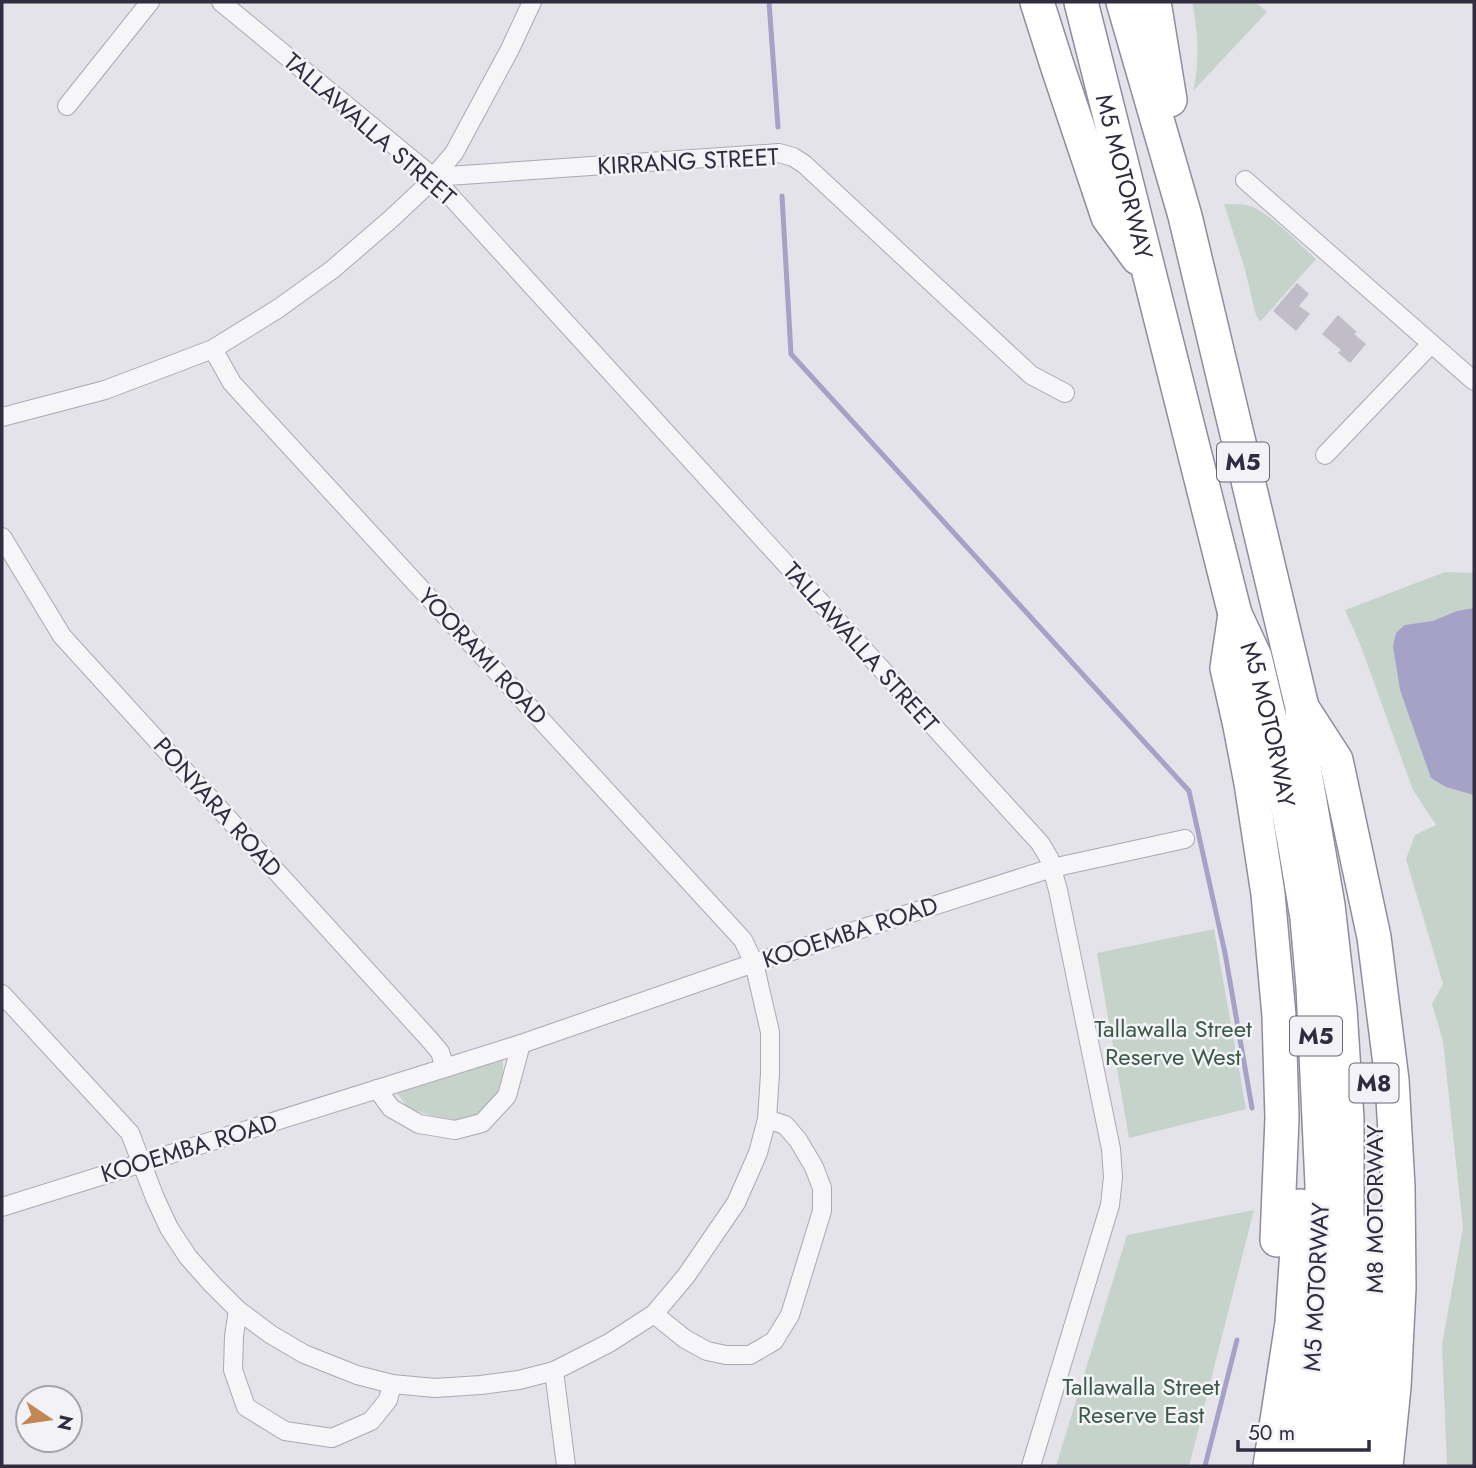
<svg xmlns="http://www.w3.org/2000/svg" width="1476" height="1468" viewBox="0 0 1476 1468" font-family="Jost,sans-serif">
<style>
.green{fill:#c5d3ca}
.water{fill:#a6a1c6}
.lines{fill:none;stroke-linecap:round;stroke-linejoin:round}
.stream{stroke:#a6a1c6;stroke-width:5}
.building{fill:#c0bdc9}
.minor-casing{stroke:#aba8b4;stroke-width:20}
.motorway-casing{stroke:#908b9f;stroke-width:36}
.minor{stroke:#f6f5f8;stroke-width:18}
.motorway{stroke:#fff;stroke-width:33}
.labels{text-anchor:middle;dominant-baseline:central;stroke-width:5;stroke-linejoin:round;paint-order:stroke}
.shield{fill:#f3f2f7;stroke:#6b6777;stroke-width:2}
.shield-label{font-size:23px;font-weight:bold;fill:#312c40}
.street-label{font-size:24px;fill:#312c40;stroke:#f3f2f7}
.park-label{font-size:24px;fill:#3b5b48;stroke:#f3f2f7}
</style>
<rect width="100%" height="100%" fill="#e4e3ea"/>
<g class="green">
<path d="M1192,2h63l12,10 -74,79c7,-27 5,-62 -1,-89z"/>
<path d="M1224,204c7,0 15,0 22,1 21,4 53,39 70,54l-56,63 -4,-7 -12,-49z"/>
<path d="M1445,572l29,1v893h-27l-5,-121 21,-117 -20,-187 -11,-37 11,-20 -37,-125 9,-24 21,-10 -23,-35 -53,-146 -15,-34z"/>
<path d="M1214,929l32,180 -117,29 -32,-185z"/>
<path d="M503,1058v17l-7,21 -19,21 -18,4 -27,-5 -24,-8 -11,-15z"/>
<path d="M1254,1210l-65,256h-133l71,-231z"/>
</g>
<path class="water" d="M1474,608v187l-28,-8 -15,-9 -31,-88 -7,-44 3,-13 9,-8 28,-4 24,-10z"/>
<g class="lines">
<g class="stream">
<path d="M769,2l9,125"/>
<path d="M782,196l9,158 398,437 36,162 27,155"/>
<path d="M1205,1466l32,-126"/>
</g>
</g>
<g class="building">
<path d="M1297,283l12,11 -10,12 11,8 -14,17 -23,-20z"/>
<path d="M1338,315l19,17 -3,2 12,10 -16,19 -12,-10 3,-3 -19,-16z"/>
</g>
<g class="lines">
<g class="minor-casing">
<g id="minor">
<path d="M221,2l212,175 607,666 9,15 9,32 53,259 2,28 -3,28 -79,261"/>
<path d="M67,106l83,-104"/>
<path d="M433,177l346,-24 14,4 11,7 227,211 34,18"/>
<path d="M1245,180l229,201"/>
<path d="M2,417l103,-27 108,-41 66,-41 54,-39 59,-51 32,-30 30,-35 56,-104 22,-47"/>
<path d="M1325,455l106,-111"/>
<path d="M2,537l60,99 367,403 11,13 5,16"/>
<path d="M2,994l128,139 25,65 14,30 19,29 24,27 26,26 32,24 34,20 53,21 35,9 43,4 46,-3 38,-5 35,-9 55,-28 45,-29 32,-38 50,-73 22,-50 9,-34 3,-45v-42l-16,-69 -11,-23 -511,-557 -19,-34"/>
<path d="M377,1089l14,19 28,16 36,6 27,-7 25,-27 14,-52"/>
<path d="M2,1207l519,-163 233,-81 298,-95 133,-29"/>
<path d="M238,1310l-4,26 -1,34 13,37 39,24 47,7 39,-17 17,-21 4,-16"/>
<path d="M654,1314l31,25 22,12 19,4h24l24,-14 16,-26 32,-104v-23l-8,-21 -16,-27 -13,-15 -18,-6"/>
<path d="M554,1371l12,95"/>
</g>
</g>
<g class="motorway-casing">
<g id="motorway">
<path d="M1037,2l20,63 51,152 30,41"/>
<path id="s1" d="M1081,2l154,612 20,43 22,92 18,97 12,72 6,69 9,198 -1,69 -7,91 -14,121"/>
<path d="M1123,2l62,214 117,491 2,60 24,138 6,53 6,51 7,110v98l-7,133 -13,116"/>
<path d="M1154,2l16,98"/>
<path d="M1235,614l-8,54 13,58 11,57 17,111 11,122 3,102 -5,122"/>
<path d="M1303,709l33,51 38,177 18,143 6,107 1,101 -5,99 -8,79"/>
<path d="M1270,1466l22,-143 8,-117"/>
<path d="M1359,1466l10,-92 8,-148"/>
</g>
</g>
<use href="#minor" class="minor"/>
<use href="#motorway" class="motorway"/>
</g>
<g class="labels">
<g class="shield">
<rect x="1217" y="442.5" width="52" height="39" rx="5"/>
<rect x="1290" y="1016.5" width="52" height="39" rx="5"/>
<rect x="1349.5" y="1063.5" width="49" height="39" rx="5"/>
</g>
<g class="shield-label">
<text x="1243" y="462">M5</text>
<text x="1316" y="1036">M5</text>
<text x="1374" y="1083">M8</text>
</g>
<g class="street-label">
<text transform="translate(370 129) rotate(41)">TALLAWALLA STREET</text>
<text transform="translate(688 161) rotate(-3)">KIRRANG STREET</text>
<text stroke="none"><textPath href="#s1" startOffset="180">M5 MOTORWAY</textPath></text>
<text transform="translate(861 647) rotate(48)">TALLAWALLA STREET</text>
<text transform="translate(483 656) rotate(47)">YOORAMI ROAD</text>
<text stroke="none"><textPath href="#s1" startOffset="747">M5 MOTORWAY</textPath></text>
<text transform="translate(218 807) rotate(48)">PONYARA ROAD</text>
<text transform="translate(850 932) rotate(-18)">KOOEMBA ROAD</text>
<text transform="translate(189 1148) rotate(-17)">KOOEMBA ROAD</text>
<text transform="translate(1374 1209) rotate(-90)">M8 MOTORWAY</text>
<text transform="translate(1316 1287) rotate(-87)">M5 MOTORWAY</text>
</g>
<g class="park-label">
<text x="1173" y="1028">Tallawalla Street<tspan x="1173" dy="28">Reserve West</tspan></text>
<text x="1141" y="1386">Tallawalla Street<tspan x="1141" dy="28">Reserve East</tspan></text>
</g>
</g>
<rect width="1476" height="1468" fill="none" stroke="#312c40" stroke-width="7"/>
<g transform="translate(49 1419) rotate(103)"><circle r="33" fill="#f3f2f7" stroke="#a5a3ae" stroke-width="2"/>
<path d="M0-5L12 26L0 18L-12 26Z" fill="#c38753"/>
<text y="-10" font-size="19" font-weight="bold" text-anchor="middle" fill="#312c40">N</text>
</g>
<path d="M1238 1440v10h131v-10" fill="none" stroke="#312c40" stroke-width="3.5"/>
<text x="1248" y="1440" font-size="21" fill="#312c40" stroke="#f3f2f7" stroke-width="5" paint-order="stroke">50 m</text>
</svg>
